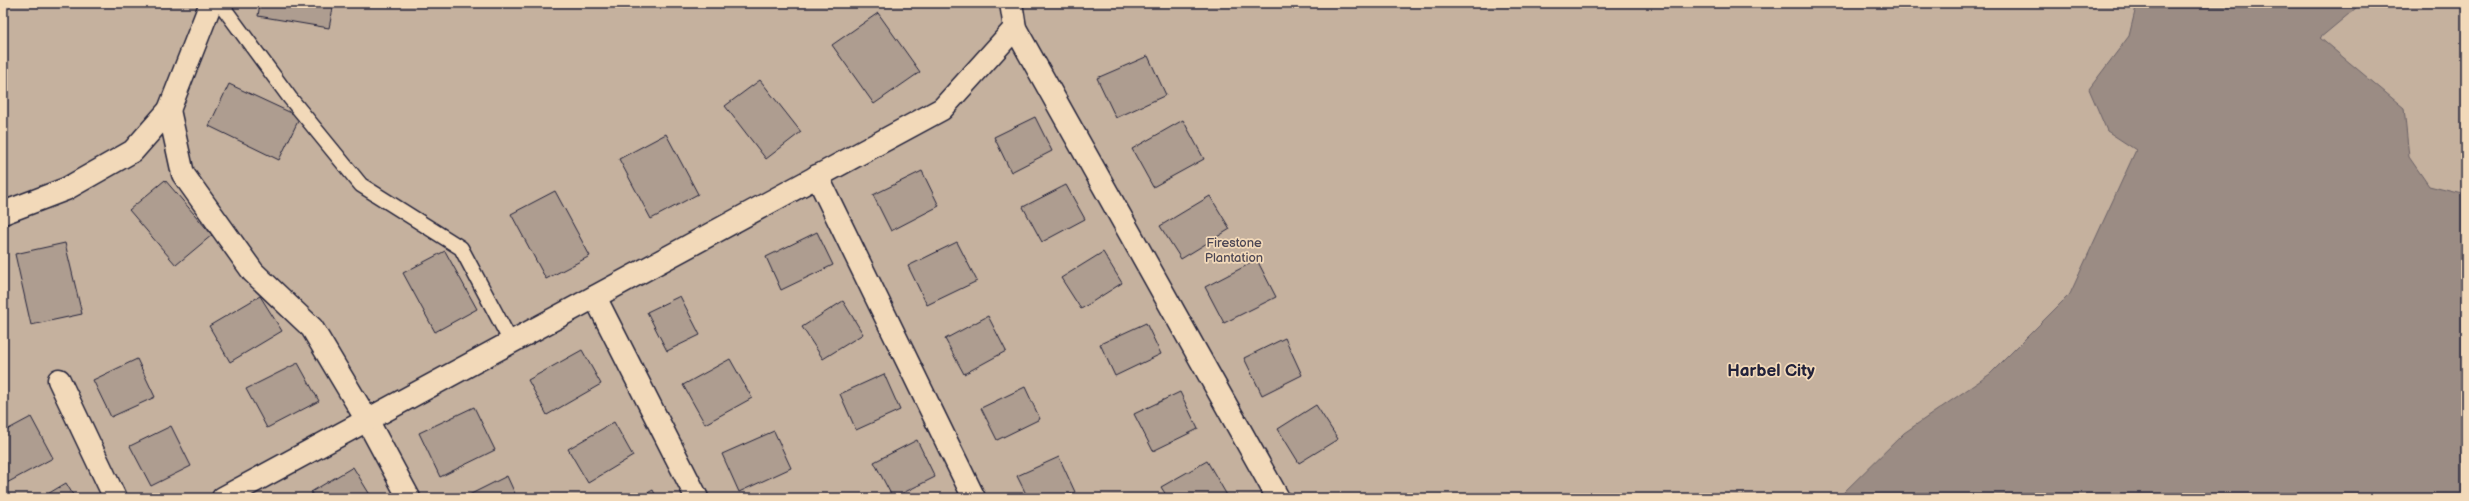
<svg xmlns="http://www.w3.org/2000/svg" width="2469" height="501" viewBox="0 0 2469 501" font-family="'Balsamiq Sans',sans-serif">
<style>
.green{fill:#c5b19e;stroke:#746a6c}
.water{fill:#9b8c84;stroke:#6b6267}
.building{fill:#ae9d90;stroke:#22223b}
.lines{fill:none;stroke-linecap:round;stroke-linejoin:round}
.lane-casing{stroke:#22223b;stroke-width:17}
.street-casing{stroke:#22223b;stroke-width:25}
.lane{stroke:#f2d9b9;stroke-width:14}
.street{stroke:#f2d9b9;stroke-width:22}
.labels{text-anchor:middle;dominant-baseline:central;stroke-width:3.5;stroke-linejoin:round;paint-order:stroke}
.park-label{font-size:13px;fill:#4b4654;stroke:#f2d9b9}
.district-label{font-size:17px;font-weight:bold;fill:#22223b;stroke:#f2d9b9}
</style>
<rect width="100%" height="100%" fill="#e5ceb2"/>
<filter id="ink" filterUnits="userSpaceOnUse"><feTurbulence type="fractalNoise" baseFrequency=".025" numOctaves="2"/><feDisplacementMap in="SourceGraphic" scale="8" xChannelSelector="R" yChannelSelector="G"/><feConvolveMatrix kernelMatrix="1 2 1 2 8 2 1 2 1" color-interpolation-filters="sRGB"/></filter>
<g filter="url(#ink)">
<rect class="green" x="3" y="3" width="2463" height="495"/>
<path class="water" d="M2137,3h225l-42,35 84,70 5,49 20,29 37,9v303h-628l66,-65 86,-59 80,-80 66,-144 -29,-19 -18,-42 40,-53z"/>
<g class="building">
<path d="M260,3h74l-5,25 -71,-12z"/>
<path d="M878,13l42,59 -46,32 -42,-59z"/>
<path d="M1148,56l18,39 -50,23 -19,-40z"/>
<path d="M760,80l41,52 -35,27 -41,-53z"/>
<path d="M229,84l71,33 -21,43 -70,-34z"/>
<path d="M1035,117l17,34 -41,21 -17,-35z"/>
<path d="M1183,120l21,39 -51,28 -21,-38z"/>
<path d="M666,134l32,60 -47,25 -32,-60z"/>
<path d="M922,171l17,35 -48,25 -18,-36z"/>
<path d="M165,180l47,55 -36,30 -47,-55z"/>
<path d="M1066,185l19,34 -43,23 -19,-35z"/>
<path d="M555,191l35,65 -44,23 -35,-65z"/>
<path d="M1210,196l20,33 -49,30 -21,-33z"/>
<path d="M817,232l16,33 -52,25 -15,-33z"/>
<path d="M957,242l20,39 -50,24 -19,-39z"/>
<path d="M65,243l17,71 -51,11 -16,-71z"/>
<path d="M445,251l32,58 -42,23 -32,-59z"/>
<path d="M1103,252l19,31 -41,26 -20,-31z"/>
<path d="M1257,260l19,37 -52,26 -19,-36z"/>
<path d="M260,296l22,35 -52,31 -21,-36z"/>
<path d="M680,296l20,39 -33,16 -20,-39z"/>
<path d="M843,301l20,33 -40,25 -21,-32z"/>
<path d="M988,316l18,35 -42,23 -19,-35z"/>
<path d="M1146,323l15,31 -46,22 -15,-32z"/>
<path d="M1285,338l17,37 -40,20 -18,-37z"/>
<path d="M582,350l19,34 -54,31 -19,-35z"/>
<path d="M137,359l18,38 -44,20 -18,-37z"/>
<path d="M730,359l22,39 -47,26 -22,-39z"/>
<path d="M298,363l21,38 -52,27 -21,-39z"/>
<path d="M884,374l16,36 -44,20 -16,-36z"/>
<path d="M1025,387l15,32 -43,21 -16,-32z"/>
<path d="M1180,392l18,37 -45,22 -19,-37z"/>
<path d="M1316,405l22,34 -39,24 -21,-34z"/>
<path d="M474,407l21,43 -55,27 -21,-44z"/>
<path d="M31,417l22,41 -50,27v-53z"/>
<path d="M614,422l19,34 -45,27 -20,-34z"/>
<path d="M171,426l20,40 -40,20 -21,-40z"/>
<path d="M774,431l17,37 -52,24 -17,-38z"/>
<path d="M917,440l18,37 -42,21 -19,-36z"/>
<path d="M1059,457l16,35 -13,6h-34l-11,-22z"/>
<path d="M1207,461l21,36 -60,1 -7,-11z"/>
<path d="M353,467l19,31h-58l-3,-6z"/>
<path d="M507,476l10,22h-54z"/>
<path d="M66,483l9,15h-34z"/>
<path d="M653,490l4,8h-19z"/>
</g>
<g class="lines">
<g class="lane-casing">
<path id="lane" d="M220,3l70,95 71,87 100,63 50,94"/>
</g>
<g class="street-casing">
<g id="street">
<path d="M1011,3l4,25 263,470"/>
<path d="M169,110l14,64 70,98 59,56 55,92 42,78"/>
<path d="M817,176l157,322"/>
<path d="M3,213l63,-24 67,-38 36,-41 42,-107"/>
<path d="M595,297l102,201"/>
<path d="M59,380l56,118"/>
<path d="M223,498l719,-389 73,-81"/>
</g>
</g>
<use href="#lane" class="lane"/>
<use href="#street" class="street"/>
</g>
</g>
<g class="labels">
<g class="park-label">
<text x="1234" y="243">Firestone<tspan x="1234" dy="15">Plantation</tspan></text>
</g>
<g class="district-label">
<text x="1771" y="371">Harbel City</text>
</g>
</g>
<rect width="2469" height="501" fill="none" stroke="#f2d9b9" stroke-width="16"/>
<rect x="8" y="8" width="2453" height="485" fill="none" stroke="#22223b" stroke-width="1.5" filter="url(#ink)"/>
</svg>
